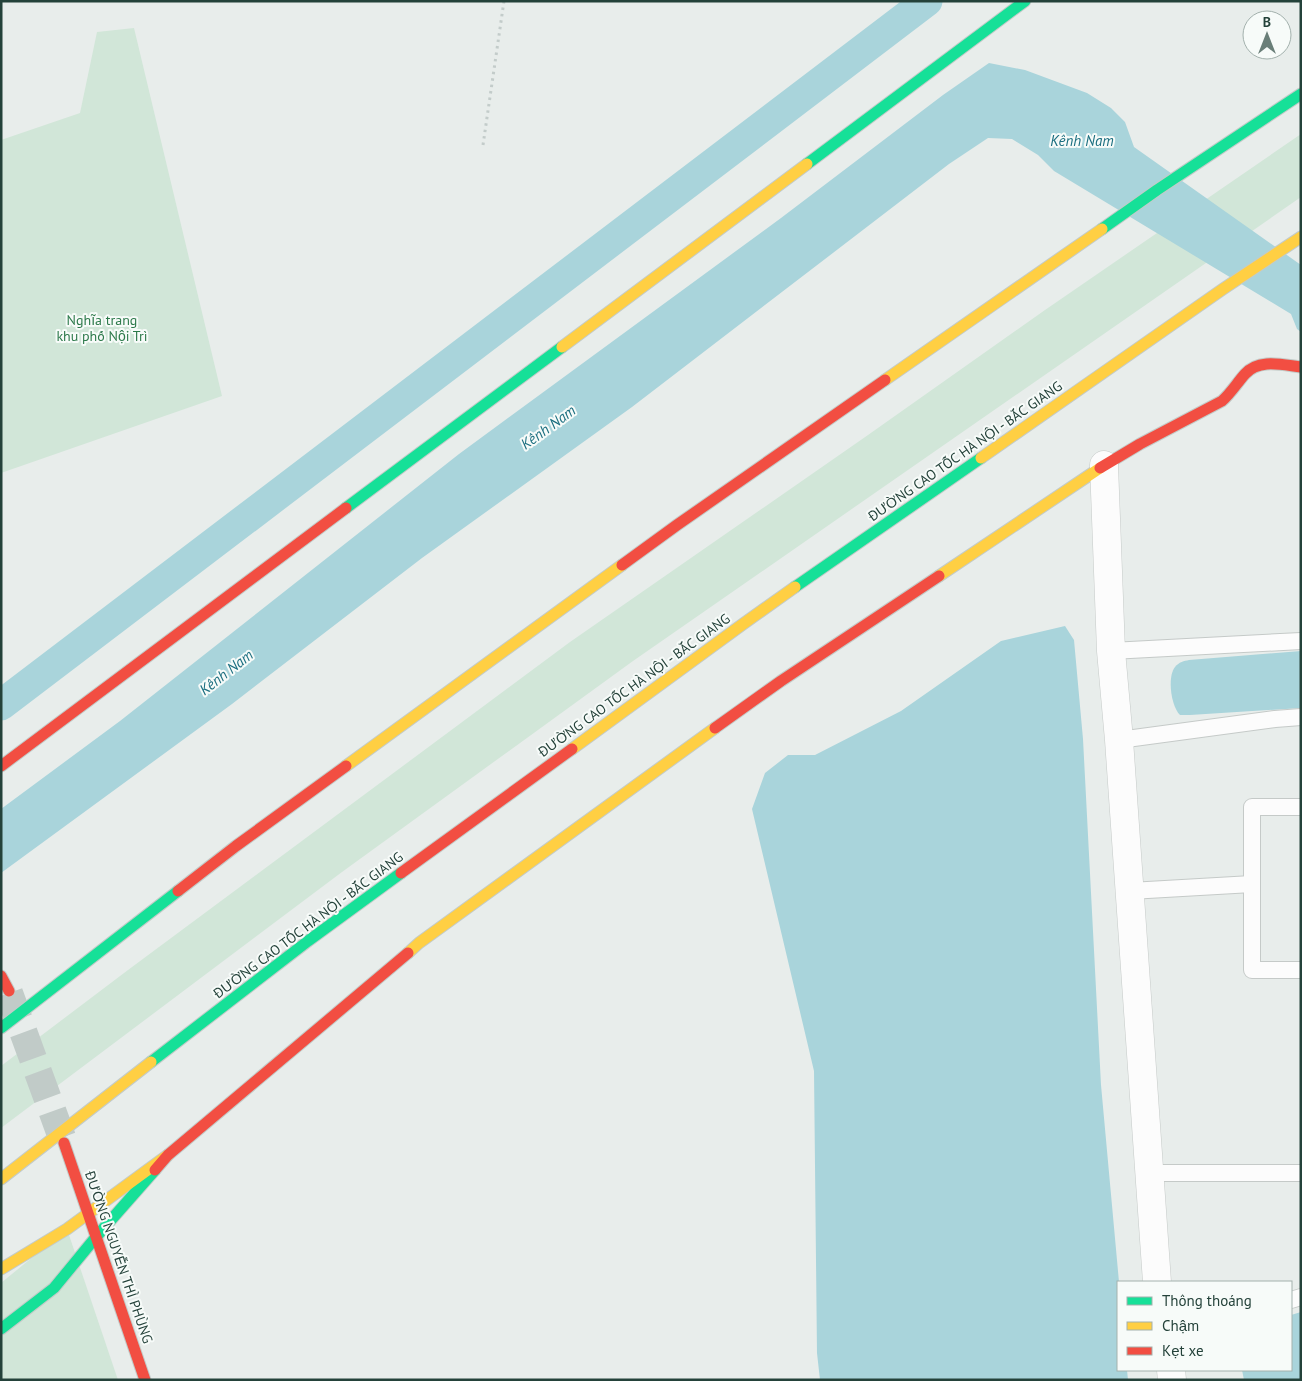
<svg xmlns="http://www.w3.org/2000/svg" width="1302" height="1381" viewBox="0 0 1302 1381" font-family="'PT Sans',sans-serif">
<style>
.green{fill:#d1e6d8}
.water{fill:#a9d4db}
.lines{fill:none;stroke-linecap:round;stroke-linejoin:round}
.canal{stroke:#a9d4db;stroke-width:31}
.secondary-tunnel{stroke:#c1cbc8;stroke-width:28;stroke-dasharray:28 14;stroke-linecap:butt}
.lane-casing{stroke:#c5cac8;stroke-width:18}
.street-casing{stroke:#c5cac8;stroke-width:29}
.fast-casing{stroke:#c3cbc8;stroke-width:13}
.slow-casing{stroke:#c3cbc8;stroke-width:13}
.jam-casing{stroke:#c3cbc8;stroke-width:13}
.path{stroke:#c3ccca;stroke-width:3;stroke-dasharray:2.5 4;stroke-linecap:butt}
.lane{stroke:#fcfcfc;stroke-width:16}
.street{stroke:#fcfcfc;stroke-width:28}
.fast{stroke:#16e098;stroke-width:11}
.slow{stroke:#ffcf43;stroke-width:11}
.jam{stroke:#f24e42;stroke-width:11}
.labels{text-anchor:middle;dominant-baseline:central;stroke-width:4;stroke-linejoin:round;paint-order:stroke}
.park-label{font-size:14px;fill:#2d7a4b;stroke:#f7fbf9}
.street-label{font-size:14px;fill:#24423a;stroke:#f7fbf9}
.water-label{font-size:15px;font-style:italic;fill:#1c6f80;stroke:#f7fbf9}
</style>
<rect width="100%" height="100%" fill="#e8edeb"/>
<g class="green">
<path d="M134,28l88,368 -221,77v-333l79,-27 17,-81z"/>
<path d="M1301,134v63l-668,464 -291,211 -341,256v-62l127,-96 442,-328 298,-207 177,-125z"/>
<path d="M67,1229l51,151h-117v-97z"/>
</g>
<g class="water">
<path d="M989,63l36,7 62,23 24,15 14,14 9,25 167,118v67l-4,-3 -6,-15 -237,-143 -16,-16 -26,-16 -24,-1 -39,26 -317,243 -210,151 -190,146 -231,169v-64l119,-88 339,-267 322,-236 162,-123z"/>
<path d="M1065,626l9,14 9,99 18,346 18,197 -1,88h9l1,10h-308l-3,-27 -3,-282 -62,-262 13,-36 23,-18h27l86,-44 100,-70z"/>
<path d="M1301,651v57l-111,7h-10c-9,-9 -13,-38 -5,-48 4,-5 9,-6 14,-7z"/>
<path d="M1301,1312v68h-57l-2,-10h49v-55z"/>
</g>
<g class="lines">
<path class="canal" d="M1,705l926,-704"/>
<path class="secondary-tunnel" d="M9,993l55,150"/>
<g class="lane-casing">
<g id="lane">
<path d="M1111,651l190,-10"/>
<path d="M1119,740l156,-21 26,-2"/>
<path d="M1301,807h-49v163h49"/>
<path d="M1130,891l122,-7"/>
<path d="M1149,1173h152"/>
<path d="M1291,1300l10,-3"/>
</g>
</g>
<g class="street-casing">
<g id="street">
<path d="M1104,465l7,186 8,89 38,542"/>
<path d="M1171,1370l1,10"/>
</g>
</g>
<g class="fast-casing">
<g id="fast">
<path d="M807,164l218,-163"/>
<path d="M1102,229l55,-39 144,-96"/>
<path d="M346,508l216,-161"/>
<path d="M795,587l186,-129"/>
<path d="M1,1028l177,-137"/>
<path d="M151,1062l157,-121 93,-68"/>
<path d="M1,1329l53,-41 42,-51 59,-67"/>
</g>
</g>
<g class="slow-casing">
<g id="slow">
<path d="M562,347l245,-183"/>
<path d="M885,380l217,-151"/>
<path d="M981,458l242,-169 78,-52"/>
<path d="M939,576l161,-108"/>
<path d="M572,749l171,-125 52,-37"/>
<path d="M346,766l276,-201"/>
<path d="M408,953l11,-10 296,-215"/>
<path d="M1,1179l150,-117"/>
<path d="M1,1269l66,-40 101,-74"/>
</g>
</g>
<g class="jam-casing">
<g id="jam">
<path d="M1100,468l40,-24 82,-43c9,-8 15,-18 23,-27 14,-16 38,-9 56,-7"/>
<path d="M622,565l55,-40 208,-145"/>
<path d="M715,728l66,-47 158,-105"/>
<path d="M1,766l345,-258"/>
<path d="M401,873l171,-124"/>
<path d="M178,891l58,-45 110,-80"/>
<path d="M1,976l8,15"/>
<path d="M64,1143l81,237"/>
<path d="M155,1170l13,-15 240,-202"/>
</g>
</g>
<path class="path" d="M483,145l21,-144"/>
<use href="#lane" class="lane"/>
<use href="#street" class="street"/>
<use href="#fast" class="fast"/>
<use href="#slow" class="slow"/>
<use href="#jam" class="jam"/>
</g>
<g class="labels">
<g class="park-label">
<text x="102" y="320">Nghĩa trang<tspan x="102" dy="16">khu phố Nội Trì</tspan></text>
</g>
<g class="street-label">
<text transform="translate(965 451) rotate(-35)">ĐƯỜNG CAO TỐC HÀ NỘI - BẮC GIANG</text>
<text transform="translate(634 685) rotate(-36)">ĐƯỜNG CAO TỐC HÀ NỘI - BẮC GIANG</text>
<text transform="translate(308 925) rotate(-37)">ĐƯỜNG CAO TỐC HÀ NỘI - BẮC GIANG</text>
<text transform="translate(119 1257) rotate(71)">ĐƯỜNG NGUYỄN THÌ PHÙNG</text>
</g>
<g class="water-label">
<text x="1082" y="140">Kênh Nam</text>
<text transform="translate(548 427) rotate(-36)">Kênh Nam</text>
<text transform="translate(226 672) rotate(-38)">Kênh Nam</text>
</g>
</g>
<rect width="1302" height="1381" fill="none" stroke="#24423a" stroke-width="5"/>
<rect x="1117" y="1281" width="175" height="90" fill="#f7fbf9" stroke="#a3b1ad"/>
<rect x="1127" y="1297" width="25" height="8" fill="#16e098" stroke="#a3b1ad"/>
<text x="1162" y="1306" font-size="15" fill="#24423a">Thông thoáng</text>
<rect x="1127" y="1322" width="25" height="8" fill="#ffcf43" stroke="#a3b1ad"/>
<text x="1162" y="1331" font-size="15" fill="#24423a">Chậm</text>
<rect x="1127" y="1347" width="25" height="8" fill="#f24e42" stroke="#a3b1ad"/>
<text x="1162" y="1356" font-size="15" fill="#24423a">Kẹt xe</text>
<g transform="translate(1267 35)"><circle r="24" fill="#f7fbf9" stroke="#a3b1ad"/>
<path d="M0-4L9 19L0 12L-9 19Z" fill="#697e78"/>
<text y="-8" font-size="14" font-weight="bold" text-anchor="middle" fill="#24423a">B</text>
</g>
</svg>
